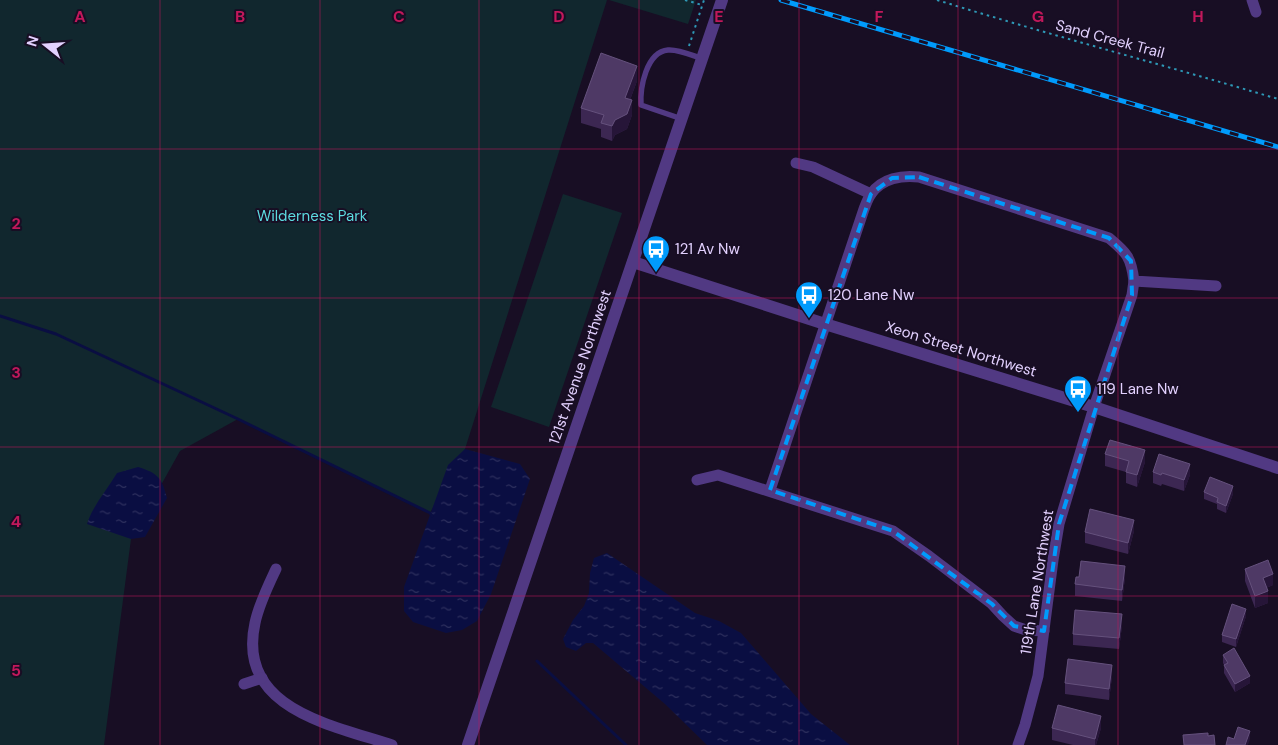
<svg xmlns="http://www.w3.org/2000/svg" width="1278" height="745" viewBox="0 0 1278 745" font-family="'DM Sans',sans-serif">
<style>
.green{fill:#11272e}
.water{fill:url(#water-ripples)}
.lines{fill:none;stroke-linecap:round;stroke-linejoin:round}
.stream{stroke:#0a0e42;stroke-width:3}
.path{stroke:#2e98b6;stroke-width:2;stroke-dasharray:2.5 4;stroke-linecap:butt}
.service{stroke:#513983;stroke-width:5.5}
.minor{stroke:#513983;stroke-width:11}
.tertiary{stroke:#513983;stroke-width:12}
.rail-casing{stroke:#009bfc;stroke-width:5}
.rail{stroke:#180e24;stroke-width:3;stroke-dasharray:9;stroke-linecap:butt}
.wall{fill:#3c2752}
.shaded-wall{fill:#261538}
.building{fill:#4e3965;stroke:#65517d}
.marked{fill:none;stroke:#009bfc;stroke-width:4;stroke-dasharray:10 6;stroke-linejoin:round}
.grid{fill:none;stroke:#c2185b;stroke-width:1;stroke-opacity:0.55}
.labels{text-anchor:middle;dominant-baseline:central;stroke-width:4;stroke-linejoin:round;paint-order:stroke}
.street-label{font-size:15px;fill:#e3d1ff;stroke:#180e24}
.park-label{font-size:15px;fill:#5cdbe0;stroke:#180e24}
.poi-label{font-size:15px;fill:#e3d1ff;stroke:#180e24;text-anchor:start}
.grid-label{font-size:16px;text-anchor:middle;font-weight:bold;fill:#c2185b;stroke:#180e24;stroke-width:4;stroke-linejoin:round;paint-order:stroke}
</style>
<defs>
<pattern id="water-ripples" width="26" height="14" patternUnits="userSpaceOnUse" patternTransform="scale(1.25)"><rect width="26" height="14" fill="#0a0e42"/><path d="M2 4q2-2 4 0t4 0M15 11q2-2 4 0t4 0" fill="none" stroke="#2e305e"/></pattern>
</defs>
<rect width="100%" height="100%" fill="#180e24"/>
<g class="green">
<path d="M0,0h607l-142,449 -35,64 -192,-94 -58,32 -49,88 -27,206h-104z"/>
<path d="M609,0h87l-8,24z"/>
<path d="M563,194l59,19 -73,214 -58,-20z"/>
</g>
<g class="water">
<path d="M465,449l55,15 10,15 -39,115 -14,27 -15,9 -16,3 -33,-11 -9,-11v-24l44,-122z"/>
<path d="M138,467c20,6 24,11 29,31l-22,39 -14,2 -44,-15c6,-19 20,-34 30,-51z"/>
<path d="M607,553l88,60 24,8 22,12 70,81 39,31h-143l-42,-41 -72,-61h-7l-10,8 -10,-4 -3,-8 10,-19 11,-14 5,-13 1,-20 4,-15z"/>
</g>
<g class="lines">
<g class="stream">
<path d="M0,316l56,18 182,85 192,94 2,3"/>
<path d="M537,661l89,84"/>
</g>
<g class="path">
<path d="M685,0l17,5"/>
<path d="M937,0c113,35 227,65 341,99"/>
<path d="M689,46l15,-46"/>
</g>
<path class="service" d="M682,119l-41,-14c-1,-17 5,-53 27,-55 11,-1 25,6 35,9"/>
<g class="minor">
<path d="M1252,0l4,12"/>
<path d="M796,163l17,4 58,27"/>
<path d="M697,480l21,-5 175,56 36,25 63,48 11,12 11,10 12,4 18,1"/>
<path d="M770,490l94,-281c2,-5 4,-11 7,-15 11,-16 31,-19 48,-17l190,61c18,15 22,19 25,43l82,5"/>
<path d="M276,569c-8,17 -17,35 -21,54 -19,86 77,102 137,122"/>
<path d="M244,684l18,-6"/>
<path d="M1018,745l7,-20 13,-49 15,-116 6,-36 35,-117 38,-112 2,-14"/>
</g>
<g class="tertiary">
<path d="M633,262l192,62 269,83 184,61"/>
<path d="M468,745l254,-745"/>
</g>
<g class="rail-casing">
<path id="rail" d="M781,0l497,147"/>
</g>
<use href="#rail" class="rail"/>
</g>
<g class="wall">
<path d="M637,81l-7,19 2,15 -5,14 -12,6 -3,6 -11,-4v-8l-20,-6v-15z"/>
<path d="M1105,454l40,8 -8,25 -11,-4v-11l-21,-6z"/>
<path d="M1153,472l37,3 -6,16 -22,-7 -1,2 -8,-3z"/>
<path d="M1204,492l29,2 -7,19 -9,-4v-5l-13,-5z"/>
<path d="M1134,531l-6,23 -43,-11v-11z"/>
<path d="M1245,569l28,16 -7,3 2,15 -13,5 -10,-27z"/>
<path d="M1125,578l-3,23 -47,-5v-12z"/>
<path d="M1246,616l-10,31 -14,-5v-7z"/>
<path d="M1122,626l-3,23 -46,-4v-11z"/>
<path d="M1223,655l27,28 -15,9 -11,-19v-8l-1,-2z"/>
<path d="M1112,677l-3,23 -44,-6v-11z"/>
<path d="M1052,728h49l-5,17h-23l-21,-5z"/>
</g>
<g class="shaded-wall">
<path d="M637,66v15l-12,32v-15z"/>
<path d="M632,100v15l-5,14 -12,6 -3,6v-15l3,-6z"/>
<path d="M1145,450v12l-8,25v-12z"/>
<path d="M1190,464v11l-6,16v-11z"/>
<path d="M1233,486v8l-7,19v-7z"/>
<path d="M1134,520v11l-6,23v-11z"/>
<path d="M1125,566v12l-3,23v-11z"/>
<path d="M1273,574v11l-10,4v-11z"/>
<path d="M1268,591v12l-13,5v-12z"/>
<path d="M1246,609v7l-10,31v-8z"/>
<path d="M1122,614v12l-3,23v-11z"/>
<path d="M1112,665v12l-3,23v-11z"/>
<path d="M1250,676v7l-15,9v-8z"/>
<path d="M1101,716v12l-5,17h-1v-6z"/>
<path d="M1250,731v8l-2,6h-3z"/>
</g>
<g class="building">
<path d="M601,53l36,13 -12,32 7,2 -5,14 -12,6 -3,6 -11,-3 3,-8 -23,-7z"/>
<path d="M1110,440l35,10 -8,25 -11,-3 3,-11 -24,-7z"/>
<path d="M1159,454l31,10 -6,16 -22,-7 -1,2 -8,-3z"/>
<path d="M1210,477l23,9 -7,20 -9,-4 1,-4 -14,-6z"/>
<path d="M1090,509l44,11 -6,23 -43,-11z"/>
<path d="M1268,560l5,14 -10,4 5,13 -13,5 -10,-27z"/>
<path d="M1081,561l44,5 -3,24 -47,-6 1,-7h3z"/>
<path d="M1232,604l14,5 -10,30 -14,-4z"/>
<path d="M1075,610l47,4 -3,24 -46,-4z"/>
<path d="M1234,648l16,28 -15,8 -11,-19 4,-2 -5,-8z"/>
<path d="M1068,659l44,6 -3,24 -44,-6z"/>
<path d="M1058,705l43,11 -6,23 -43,-11z"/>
<path d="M1238,727l12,4 -5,14h-19l2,-8 6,2z"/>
<path d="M1208,733v3l6,-1 1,10h-31l-1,-10z"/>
</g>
<path class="marked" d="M919,177l190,61 22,23 1,34 -73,229 -15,107 -30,-5 -22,-22 -99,-73 -123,-41 101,-296 21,-16z"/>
<path class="grid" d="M160,0v745M320,0v745M479,0v745M639,0v745M799,0v745M958,0v745M1118,0v745M0,149h1278M0,298h1278M0,447h1278M0,596h1278"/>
<defs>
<g id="bus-pin" transform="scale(1.4375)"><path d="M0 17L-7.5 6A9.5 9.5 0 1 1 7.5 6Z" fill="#009bfc" stroke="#180e24"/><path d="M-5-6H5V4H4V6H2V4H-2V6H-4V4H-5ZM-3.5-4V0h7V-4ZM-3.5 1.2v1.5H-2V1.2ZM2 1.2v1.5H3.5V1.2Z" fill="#fff"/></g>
</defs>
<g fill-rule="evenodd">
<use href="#bus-pin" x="656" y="249"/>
<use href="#bus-pin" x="809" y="295"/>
<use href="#bus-pin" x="1078" y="389"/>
</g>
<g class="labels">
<g class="street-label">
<text transform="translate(1110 39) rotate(15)">Sand Creek Trail</text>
<text transform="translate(961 349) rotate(17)">Xeon Street Northwest</text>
<text transform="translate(580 367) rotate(-71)">121st Avenue Northwest</text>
<text transform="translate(1037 582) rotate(-81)">119th Lane Northwest</text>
</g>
<g class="park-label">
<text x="312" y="216">Wilderness Park</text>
</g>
<g class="poi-label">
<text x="675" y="249">121 Av Nw</text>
<text x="828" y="295">120 Lane Nw</text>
<text x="1097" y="389">119 Lane Nw</text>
</g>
</g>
<g class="grid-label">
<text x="80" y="22">A</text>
<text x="240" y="22">B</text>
<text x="399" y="22">C</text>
<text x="559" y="22">D</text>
<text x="719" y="22">E</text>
<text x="879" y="22">F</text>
<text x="1038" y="22">G</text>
<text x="1198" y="22">H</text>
<text x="16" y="229">2</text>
<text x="16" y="378">3</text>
<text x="16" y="527">4</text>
<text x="16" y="676">5</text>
</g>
<g transform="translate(45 45) rotate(287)" stroke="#180e24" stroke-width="4" paint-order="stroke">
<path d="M0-4L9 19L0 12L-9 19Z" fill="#e3d1ff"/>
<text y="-8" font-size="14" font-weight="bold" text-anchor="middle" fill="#e3d1ff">N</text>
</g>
</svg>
